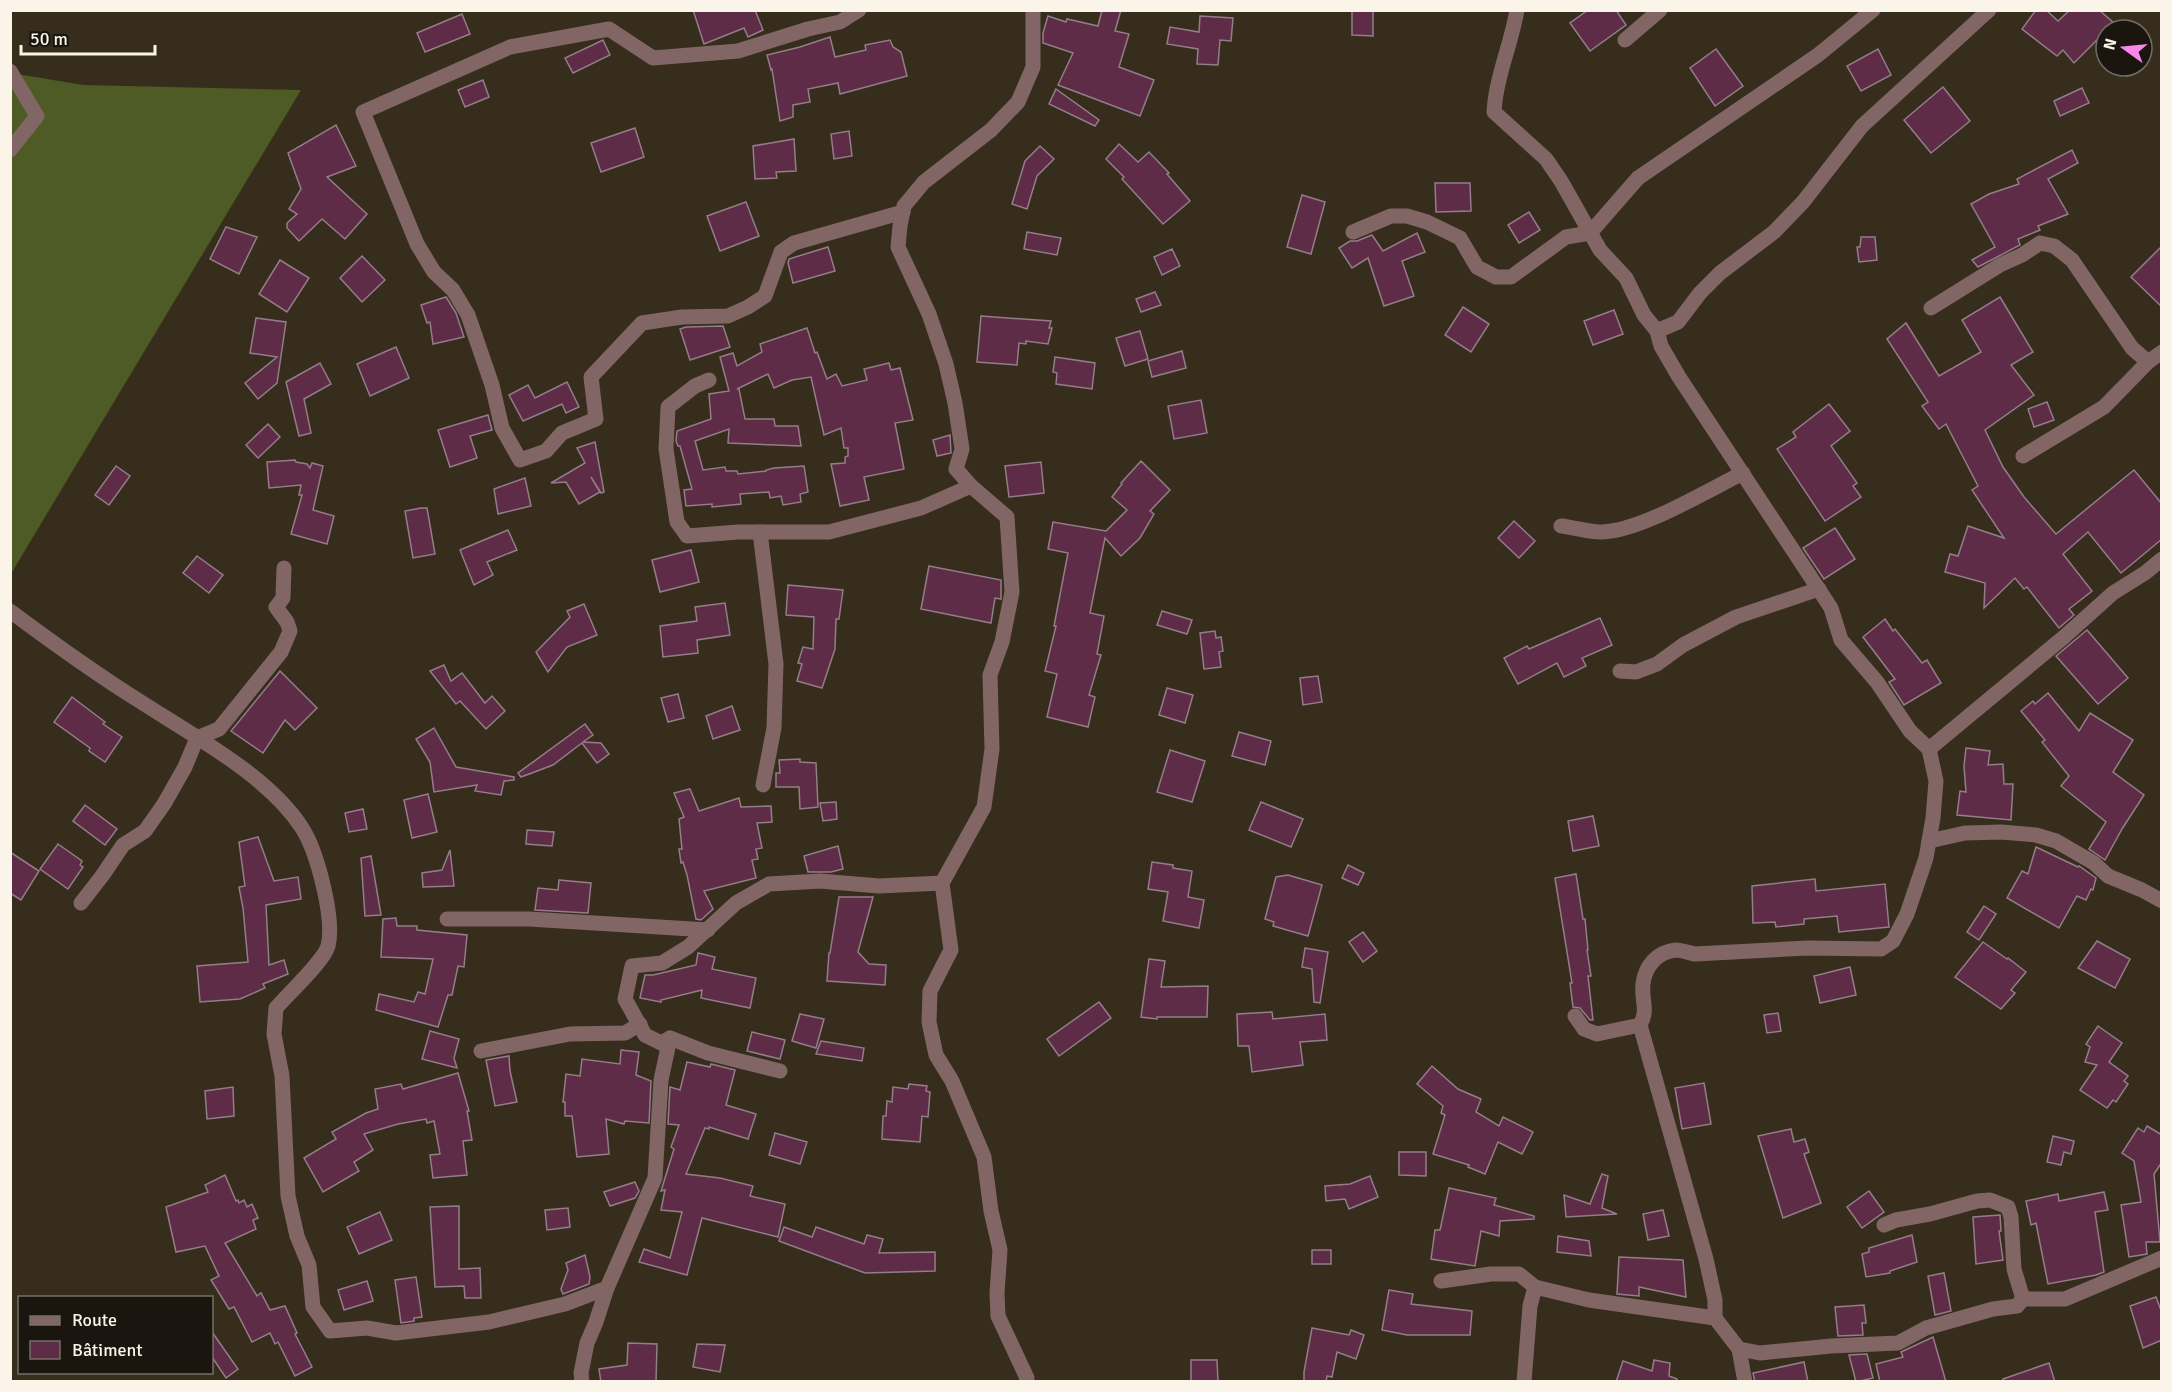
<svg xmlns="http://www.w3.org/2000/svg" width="2172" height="1392" viewBox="0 0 2172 1392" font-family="Signika,sans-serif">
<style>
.forest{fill:#4e5b24}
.building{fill:#5e2c47;stroke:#937d88;stroke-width:1.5}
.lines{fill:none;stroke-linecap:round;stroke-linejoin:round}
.minor{stroke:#826666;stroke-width:15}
</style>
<rect width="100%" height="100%" fill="#362d1d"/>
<path class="forest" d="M11,73l72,12 218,5 -289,482 -1,-1z"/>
<g class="building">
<path d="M693,10h62l8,20 -15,7 -4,-9 -40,16z"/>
<path d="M1102,10h19l-6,21 14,3 -10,33 35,13 -14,36 -82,-31 15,-32 -30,-10v-10l5,-17 18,6 1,-3 31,7z"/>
<path d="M1352,10h21v26l-21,-1z"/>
<path d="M1588,10h28l10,15 -36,26 -20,-28z"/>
<path d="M2036,10h10l12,11 12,-11h29l15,13 -40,40 -11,-13 -6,6 -35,-27z"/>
<path d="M462,14l8,20 -45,18 -8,-19z"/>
<path d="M1200,16l33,2 -2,23 -11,-1 -2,25 -21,-1 1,-15 -31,-5 3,-17 29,5z"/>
<path d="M830,37l5,20 31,-7 -1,-5 25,-5 3,7 8,5 6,24 -67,18 -2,-11 -30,6 2,13 -17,3v12l-13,4 -8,-52 -1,1 -4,-15 33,-8z"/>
<path d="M603,40l7,15 -37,18 -8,-15z"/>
<path d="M1716,49l27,37 -28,20 -25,-38z"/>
<path d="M1878,49l13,26 -30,16 -14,-25z"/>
<path d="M483,80l6,17 -24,10 -7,-17z"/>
<path d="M1943,87l27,34 -39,32 -27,-33z"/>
<path d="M2082,88l7,15 -29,13 -6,-15z"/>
<path d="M1056,89l43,31 -4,6 -46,-22z"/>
<path d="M336,125l20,41 -29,11 40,37 -22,25 -23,-20 -23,22 -12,-13v-5l10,-9 -8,-5 12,-20 -13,-36z"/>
<path d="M635,128l9,29 -43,15 -10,-29z"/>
<path d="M849,131l3,25 -18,3 -3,-25z"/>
<path d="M794,139l2,32 -20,1 1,6 -22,1 -2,-33z"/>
<path d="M1119,144l19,18 11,-10 20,21 -2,1 23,27 -27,23 -41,-45 2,-2 -18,-18z"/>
<path d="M1040,146l14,13 -17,17 -10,33 -15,-5 13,-43z"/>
<path d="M2072,150l6,13 -30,16 20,35 -30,12 2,4 -22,9 2,6 -42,22 -6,-7 23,-13 -24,-43 18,-10 30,-10 -2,-5z"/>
<path d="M1435,183h35l1,28 -35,1z"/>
<path d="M1302,195l23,7 -14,52 -24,-7z"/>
<path d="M746,202l13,34 -39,15 -13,-35z"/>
<path d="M1529,212l11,18 -21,13 -11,-18z"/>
<path d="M226,227l31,10 -18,37 -29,-15z"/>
<path d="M1027,232l34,6 -4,17 -33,-6z"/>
<path d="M1417,233l8,19 -23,9 12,35 -30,10 -16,-48 -16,10 -13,-20 11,-7h7l15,-6 11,16z"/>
<path d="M1861,237h14l2,23 -18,2 -2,-15h3z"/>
<path d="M2162,246v61l-31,-30z"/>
<path d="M828,247l7,24 -42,12 -5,-20 1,-4z"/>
<path d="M1172,249l8,17 -18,9 -8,-18z"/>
<path d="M362,256l23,24 -23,22 -22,-24z"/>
<path d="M280,260l29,18 -22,34 -28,-18z"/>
<path d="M1155,292l6,13 -20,7 -5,-13z"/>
<path d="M446,297l10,16 8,24 -31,7 -3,-22 -3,1 -6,-18z"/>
<path d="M2000,297l33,55 -22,13 23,30 -49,35 18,37 21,30 32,37 78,-64 28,34v35l-41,34 -33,-41 -25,22 29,37 -23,18 5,6 -15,13 -32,-41 -3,2 -9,-11 -31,30 1,-25 -40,-11 5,-18 8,2 10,-30 36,12 -32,-48 6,-4 -32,-62 -7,5 -17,-23 6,-4 -41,-63 19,-16 33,53 42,-24 -19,-32z"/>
<path d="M1463,307l26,17 -18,28 -26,-17z"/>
<path d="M1614,310l9,24 -30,11 -9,-24z"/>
<path d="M981,316l70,5 -2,7h3l-4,16 -22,-3v3l-7,-1 -2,22 -40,-3z"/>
<path d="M256,318l30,4 -9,61 -19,16 -13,-16 32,-26 -27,-4z"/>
<path d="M723,326l7,21 -40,13 -10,-31 6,-2z"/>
<path d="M807,328l8,25 2,-1 10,27 9,-5 6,12 25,-6 -3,-11 25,-6 2,7 9,-2 13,52 -18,3 9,46 -40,8 5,23 -29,6 -9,-42 14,-1v-6l3,-1v-8h-4l-3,-20 -17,7 -13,-58 -19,3 -18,8 -6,-14 -31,15h2l6,30h29l1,7h23l3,20 -73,-3 1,-14 -34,12 8,29 22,-3 1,4h11l1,3 28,-3v-1l8,-2 30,-2 4,26 -8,2 1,8 -18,3 -2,-9 -11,2 -1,-6 -29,2 1,10 -29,3v-3l-26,2 -2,-16 8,-1 -12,-43h-2l-2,-5 1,-10 34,-12 -2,-25 20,-3 -9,-34 13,-4 4,13 25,-14 -2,-8z"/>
<path d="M1140,331l8,28 -23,7 -9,-28z"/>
<path d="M396,347l13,31 -39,18 -13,-32z"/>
<path d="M1182,351l4,17 -34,9 -4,-16z"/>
<path d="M1055,357l40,6 -3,26 -36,-5 1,-11 -4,-1z"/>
<path d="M320,363l11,21 -27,15 7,34 -12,3 -13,-54z"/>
<path d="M567,382l12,25 -13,6 -4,-9 -39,17 -14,-26 19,-10 7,13z"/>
<path d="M1201,400l6,33 -33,6 -6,-33z"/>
<path d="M2047,402l7,18 -20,7 -6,-18z"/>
<path d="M1829,404l21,27 -19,15 26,37 -4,3 8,11 -36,24 -48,-72 19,-12 -3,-5z"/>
<path d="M488,415l4,15 -22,6 7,22 -27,9 -12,-37z"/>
<path d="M268,424l12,13 -22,21 -12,-13z"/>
<path d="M950,435l1,18 -14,3 -4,-16z"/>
<path d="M595,442l9,50 -3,1 -10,-16 9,15 -21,12 -13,-22 -15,1 34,-20 -8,-15z"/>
<path d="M295,460l1,2 11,2 3,4 2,-5 11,3 -10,44 21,6 -7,28 -36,-10 11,-39h-3l2,-10 -32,3 -2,-26z"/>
<path d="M1141,461l29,29 -20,21 4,3 -14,24 -19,18 -16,-18 -15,75 14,3 -7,38 4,1 -12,40 6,2 -7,30 -41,-10 10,-43 -12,-3 11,-45h-2l14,-73 -20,-4 5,-27 53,9 21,-21 -15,-13 10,-13 -1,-1z"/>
<path d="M1041,462l3,31 -35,4 -4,-31z"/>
<path d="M116,466l14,10 -21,29 -14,-10z"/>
<path d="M525,478l6,28 -33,8 -4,-25z"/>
<path d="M421,508h6l8,46 -22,4 -8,-47z"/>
<path d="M1514,521l21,20 -16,17 -21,-20z"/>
<path d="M1835,528l20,31 -31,20 -21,-31z"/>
<path d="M508,530l9,20 -30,12 6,13 -19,10 -14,-35z"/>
<path d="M691,550l8,32 -39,10 -8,-32z"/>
<path d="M197,556l26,19 -14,18 -26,-20z"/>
<path d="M929,566l72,14v19l-6,-1 -4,25 -70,-14z"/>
<path d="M788,585l55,5 -4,29h-3l-1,30 -13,39 -25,-7 5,-17 -4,-1 5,-16 10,2 1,-32 -28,-2z"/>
<path d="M725,603l5,32 -33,5 1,13 -35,4 -3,-31 37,-5 -2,-14z"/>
<path d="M584,604l13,31 -30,12 -19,25 -12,-20 34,-35 -3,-6z"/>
<path d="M1162,611l30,9 -5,14 -30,-9z"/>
<path d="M1600,618l12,27 -30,13 4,8 -22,11 -7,-14 -39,21 -14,-26 23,-12 2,3z"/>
<path d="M1885,619l8,12 2,-2 27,34 5,-3 14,23 -37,22 -15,-23 6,-3 -32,-42z"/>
<path d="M2087,630l41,48 -30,26 -42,-48z"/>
<path d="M1215,631l1,7 5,-1 2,14 -4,1 2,15 -17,2 -4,-36z"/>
<path d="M444,665l7,16 11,-8 23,30 7,-7 13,15 -19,18 -26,-28 -4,3 -26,-33z"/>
<path d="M280,671l37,37 -22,22 -10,-10 -22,33 -32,-22z"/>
<path d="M1318,676l4,26 -19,3 -3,-27z"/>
<path d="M1167,688l26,7 -8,28 -26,-8z"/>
<path d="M2048,693l31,38 11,-18 43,27 -20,32 31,23 -22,34 -17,31 -16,-11 17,-27 -45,-36 8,-10 -27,-34 3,-2 -24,-29 12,-10 2,3z"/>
<path d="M678,694l6,24 -16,4 -7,-24z"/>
<path d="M72,697l33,25 -2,2 19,13 -17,25 -16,-11 1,-3 -36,-26z"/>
<path d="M732,706l8,24 -27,9 -7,-23z"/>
<path d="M585,724l8,11 -10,7 18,1 8,11 -12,9 -15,-20 -29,22 -32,12 -3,-4z"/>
<path d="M434,728l22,39 58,10v3l-10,1 -3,14 -26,-4 2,-6 -43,7 -4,-30 -14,-23z"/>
<path d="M1239,732l32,9 -6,24 -33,-9z"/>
<path d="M1966,748l24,3 -2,14 15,-1 1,20h9l-2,36 -54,-5 3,-24 6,1 -2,-26z"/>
<path d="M1170,750l35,11 -13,41 -35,-10z"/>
<path d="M800,759v3l16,1 2,44 -18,2 -1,-22h-23v-14h4l-1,-13z"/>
<path d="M690,789l9,22 40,-13 2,9 30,-1 1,16 -15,1 5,25 -6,1 2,10 -6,1 4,18 -52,13 9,18 -12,11 -5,-1 -9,-44 -4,-13 -2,1 -2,-14h3l-3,-30 5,-2 -10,-24z"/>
<path d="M428,794l9,38 -25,6 -8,-38z"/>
<path d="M836,802l1,17 -14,2 -3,-18z"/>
<path d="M1261,802l42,17 -12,28 -42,-17z"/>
<path d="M85,805l32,24 -12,16 -32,-24z"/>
<path d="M363,809l4,20 -18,3 -4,-19z"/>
<path d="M1593,816l6,30 -26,5 -5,-30z"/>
<path d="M527,830l27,2 -2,14 -26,-2z"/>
<path d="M258,837l16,44 24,-4 3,22 -35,6 3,60 15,-5 4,14 -25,10 2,4 -25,11 -40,3 -3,-36 51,-4 -5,-54 -4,-21 6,-1 -6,-44z"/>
<path d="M58,844l24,17 -2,4 3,2 -15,22 -28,-20z"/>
<path d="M838,846l5,23 -12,3h-23l-4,-16z"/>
<path d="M2036,847l42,20 1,-1 17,12 -3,12 -2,-1 -5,11 -9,-4 -18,32 -52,-30 15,-27 6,3z"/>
<path d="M450,850l4,36 -31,1 -1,-14 20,-3z"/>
<path d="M10,852l29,19 -18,29 -11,-7z"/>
<path d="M371,856l10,59 -16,1 -4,-58z"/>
<path d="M1152,862l21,3v3l19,3 -4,26 16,3 -5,28 -36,-7 5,-29 -20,-3z"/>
<path d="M1348,865l16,8 -6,12 -16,-7z"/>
<path d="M1576,874l7,45h2l3,31h-1l4,26h-3l5,44h-3l-10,-12 -7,-1 -3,-24h2l-17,-105z"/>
<path d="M1288,875l34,10 -14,51 -35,-10 1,-4 -9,-3 11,-42z"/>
<path d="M1815,879l1,12 69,-7 4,43 -50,5 -2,-16 -33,3v5l-28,3 -1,-5 -22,1 -1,-37z"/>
<path d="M559,880l32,3 -3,30 -53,-3 3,-22 20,2z"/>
<path d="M839,897h34l-15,55 11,12 17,1 -1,20 -58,-4 2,-28h1z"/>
<path d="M1984,906l12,8 -17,26 -12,-8z"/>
<path d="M396,918l1,8h20v4l50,5 -3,32 -6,-1 -6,29h-4l-10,32 -62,-17 3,-16 35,8 4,-10 7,2 8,-35 -52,-2 2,-38z"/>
<path d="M1363,932l14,19 -14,11 -14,-20z"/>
<path d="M2097,941l33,18 -15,29 -37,-20z"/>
<path d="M1983,942l24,17 1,-1 18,14 -15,18 4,3 -14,16 -46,-32z"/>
<path d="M1305,948l23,4 -8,51 -6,-1 -2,-33 -10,-2z"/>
<path d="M698,953l17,4 -3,12 44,9 -6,30 -49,-10 1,-8 -41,10v2l-21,-4 5,-23h8l43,-10z"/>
<path d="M1149,959l16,2 -4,26 47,-1 -1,31h-50v2l-16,-2z"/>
<path d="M1850,967l6,28 -36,8 -6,-27z"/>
<path d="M1099,1002l12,16 -52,38 -12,-17z"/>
<path d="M1272,1012l1,7 52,-5 2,26 -27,2 3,23 -51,7 -3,-26h-11l-1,-32z"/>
<path d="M1778,1013l3,18 -14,2 -3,-18z"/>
<path d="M800,1014l24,5 -8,29 -24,-7z"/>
<path d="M2098,1026l24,17 -13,19 19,14 -4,5 4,3 -12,18 -3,-2 -6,8 -27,-18 17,-25 -12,-3 5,-15 -4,-3z"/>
<path d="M430,1031l29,8 -5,19 3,10 -35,-9z"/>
<path d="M752,1032l33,8 -5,19 -33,-8z"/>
<path d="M821,1041l43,7 -2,13 -46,-7z"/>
<path d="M621,1050l18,2 -3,23 15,6 -2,42 -24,-2 -1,3 -18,-5 3,35 -32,3 -5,-41h-7v-14h-2l3,-28 14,2 2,-17 38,5z"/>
<path d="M509,1056l1,15 7,31 -22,4 -9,-46z"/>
<path d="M687,1062l23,5 1,-3 24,6 -9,35 30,9 -8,25 -39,-12v2l-4,-1 -19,46 34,4 33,8 -3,10 35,8 -7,33 -76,-19 -15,57 -48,-13 5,-13 26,9 12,-46 -21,-2 4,-20 -4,1 13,-42 -3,-2 8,-22 -11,-1 2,-37 10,3z"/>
<path d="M1432,1066l26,23 23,10 -5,13 23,14 4,-9 30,15 -11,22 -24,-12 -13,32 -17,-7 1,-2 -36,-11 12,-39 -4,-2 2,-7 -26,-22z"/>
<path d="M458,1073l11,38h-2l5,29 -9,1 4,34 -34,3 -3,-23 10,-1 -6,-33 -7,2 -1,-4 -28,5 -34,10 9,16 -19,12 5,9 -36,21 -19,-34 32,-19 -4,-7 34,-19 12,-4 -3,-20 26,-5 2,5z"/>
<path d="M1704,1083l7,41 -29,5 -7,-41z"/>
<path d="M909,1084l18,2 -1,5 4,1 -2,25 -6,-1 -2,26 -38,-3 1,-23h3l1,-15 5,1 1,-15 15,2z"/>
<path d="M233,1087l1,29 -27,3 -2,-28z"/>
<path d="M2147,1126l15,9v27l-8,12 6,68h-14l1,12 -18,3 -8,-52 20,-3 -7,-41 -12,-8 16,-25 6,4z"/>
<path d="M1791,1129l3,13 11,-3 4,13 -5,2 17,49 -38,15 -25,-82z"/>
<path d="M775,1133l32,9 -7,22 -31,-9z"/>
<path d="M2053,1136l21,5 -3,13 -7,-2 -3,13 -14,-3z"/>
<path d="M1399,1152h27v24l-27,-1z"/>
<path d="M1602,1174l6,2 -6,32 15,6 -51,3 -2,-22 26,9z"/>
<path d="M225,1175l11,26 2,-1 1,3 5,-3 3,7 5,-3 6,14 -5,2 3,9 -31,14 32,53 4,-3 9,17 15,-4 12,27 -2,1 17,33 -17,9 -17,-34 -3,2 -5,-11 -18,9 -18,-35 -5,2 -18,-29 8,-4 -14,-30 -29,6 -10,-45 42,-15 -3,-7z"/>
<path d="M1370,1176l8,21 -29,12 -4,-10 -19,2 -1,-15 25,-2z"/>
<path d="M635,1182l4,9 -4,7 -25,8 -6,-14z"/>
<path d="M1449,1188l47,10 -2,7 40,11v3l-34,2 -1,15 -18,-5 -6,35 -44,-7 4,-29h5z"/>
<path d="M1869,1191l15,21 -22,16 -15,-21z"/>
<path d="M2104,1192l4,18 -13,2 9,60 -8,3 -48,9 -12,-61 -5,2 -5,-24 32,-7 1,7z"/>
<path d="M459,1206v63l21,-1 1,30h-16l-1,-12 -29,1 -5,-80z"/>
<path d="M568,1208l2,19 -23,3 -2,-20z"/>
<path d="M1663,1210l6,26 -21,4 -5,-26z"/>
<path d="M380,1212l12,28 -33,14 -12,-27z"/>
<path d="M2000,1215l1,16h-2l4,29 -27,4 -3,-47z"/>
<path d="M784,1227l28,10 4,-10 48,17 3,-9 16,4 -4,14 56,-1v19l-70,2 -86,-32z"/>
<path d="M1912,1235l5,27 -27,9v2l-24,4 -4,-23 7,-2v-4z"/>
<path d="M1558,1236l31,5 2,15 -34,-4z"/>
<rect x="1312" y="1250" width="19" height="14"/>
<path d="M585,1255l5,22 -1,7 -26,10 -2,-5 7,-19 -2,-7z"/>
<path d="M1619,1257l64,3 3,37 -47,-10v9l-22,-2z"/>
<path d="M1944,1273l7,38 -16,4 -7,-39z"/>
<path d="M416,1277l6,40 -8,1v3l-13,2 -6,-43z"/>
<path d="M367,1281l6,20 -29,9 -6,-20z"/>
<path d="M1389,1290l24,4 -2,10 61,7 -2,24h-63l-25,-5z"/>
<path d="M2156,1297l6,16v27l-19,8 -13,-42z"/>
<path d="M1864,1305l2,18h-4l1,12 -25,1 -3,-29z"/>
<path d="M1312,1328l37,7 2,-5 13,5 -8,24 -19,-7 -5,25 -5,-1 -1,6h-22v-10z"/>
<path d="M212,1332l26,37 -12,9 -14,-21z"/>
<path d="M1933,1337l13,45h-66l-4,-18 27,-7 -2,-5z"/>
<path d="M628,1343l29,1 -1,38h-55l-2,-13 28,-4z"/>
<path d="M697,1344l28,1 -5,27 -27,-5z"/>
<path d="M1867,1354l6,24 -17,4 -7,-27z"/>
<path d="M1191,1360h26l1,22h-27z"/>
<path d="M1654,1360l16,3 -1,13 8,3 -1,3h-60l7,-21 29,10z"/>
<path d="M1804,1362l4,20h-53l-2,-9z"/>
<path d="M2049,1363l6,19h-51l-1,-3z"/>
</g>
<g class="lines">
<g class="minor">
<path d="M859,10l-19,12 -32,7 -70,22 -85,7 -44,-29 -99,18 -147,65 54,132 17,28 19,18 15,25 24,70 10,43 18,32 26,-9 16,-18 34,-14 -5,-42 51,-54 40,-6 46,-1 20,-9 17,-11 16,-44 13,-9 109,-31"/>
<path d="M1517,10c-6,35 -21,67 -23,102l52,47 15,22 39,69 26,28 18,37 13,16 21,-9 22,-29 20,-20 54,-41 29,-30 59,-76 127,-116"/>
<path d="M1625,40l35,-30"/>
<path d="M10,71l27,45 -27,34"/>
<path d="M1353,232l38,-16h16l20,6 33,16 17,29 19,10h15l55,-40 24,-4 48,-55 180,-123 55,-45"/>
<path d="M1931,308l69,-43 22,-10 18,-12 14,3 18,14 60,88 16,14"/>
<path d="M709,380l-14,6 -27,21 -2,42 11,73 10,14 51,-4h91l92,-24 50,-22"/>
<path d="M2023,456l81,-49 44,-45 14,-10"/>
<path d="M1561,526c12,1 31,7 41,6 39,-1 104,-41 141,-59"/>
<path d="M760,532l16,132 -2,64 -11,57"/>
<path d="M10,611c43,32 86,63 131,91 51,33 128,74 161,126 15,23 33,91 26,118 -4,15 -40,48 -52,62l-2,26 8,42 6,120 9,40 12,29 4,42 17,24 37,-3 29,5 93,-11 76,-18 42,-16"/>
<path d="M1620,671l16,1 21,-8 26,-19 53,-28 83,-28"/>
<path d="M1929,749l135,-112 49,-44 32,-20 17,-14"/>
<path d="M1929,841l36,-8 36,-1 35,3 20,6 38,22 14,13 34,14 20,11"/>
<path d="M81,903l21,-27 21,-31 22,-14 19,-27 21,-37 12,-29 22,-9 62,-77 9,-21 -3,-9 -11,-15 7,-9 1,-30"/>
<path d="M447,919h82l179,11"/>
<path d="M1575,1016l9,13 13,5 43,-9c9,-16 1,-24 3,-41 2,-18 14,-32 33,-34 6,0 13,3 19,4l113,-6 73,1 12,-8 14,-27 19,-56 7,-40 3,-37 -7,-32 -19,-18 -33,-49 -36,-42 -10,-32 -152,-231 -18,-31 -4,-15"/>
<path d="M1640,1025l66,234 9,41v18"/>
<path d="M481,1051l89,-17 55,-1 15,-9"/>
<path d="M780,1071l-72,-18 -38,-15 -9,5 -16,-8 -20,-36 7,-33 30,-3 26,-16 48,-44 33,-19 51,-3 59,5 63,-3"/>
<path d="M1884,1225l12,-5 34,-6 47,-13 13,-1 18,7 3,10 3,52 9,30"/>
<path d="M1441,1281l50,-7h28l16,13 -5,19 -6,76"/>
<path d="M1535,1287l54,13 126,18 24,31 21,4 71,-7 67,-3 28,-15 67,-19 24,-3 6,-7h42l97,-41"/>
<path d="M1739,1349l6,33"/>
<path d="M582,1382l-1,-9 6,-30 9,-21 11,-34 48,-110 6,-98 9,-42"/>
<path d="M1026,1382l1,-4 -29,-62 -1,-23 3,-43 -9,-39 -7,-54 -32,-76 -16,-26 -7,-33 1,-31 21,-41 -9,-67 42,-76 8,-58 -2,-74 12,-33 10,-50 -5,-75 -36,-31 -15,-17 6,-20 -7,-46 -9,-39 -17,-50 -31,-67 2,-21 4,-20 20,-24 67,-52 27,-28 15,-35v-57"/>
</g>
</g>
<rect width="2172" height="1392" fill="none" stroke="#faf4e9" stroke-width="24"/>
<rect x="18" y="1296" width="195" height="78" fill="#1a160f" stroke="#746f66" stroke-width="1.5"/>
<rect x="30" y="1316" width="30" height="9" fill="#826666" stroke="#746f66" stroke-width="1.5"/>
<text x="72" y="1326" font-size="18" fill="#faf4e9">Route</text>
<rect x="30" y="1341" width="30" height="18" fill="#5e2c47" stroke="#746f66" stroke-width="1.5"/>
<text x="72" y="1356" font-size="18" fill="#faf4e9">Bâtiment</text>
<g transform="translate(2124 48) rotate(285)"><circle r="28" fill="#1a160f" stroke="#746f66" stroke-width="1.5"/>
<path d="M0-4.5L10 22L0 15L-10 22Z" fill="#f987e9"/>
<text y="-9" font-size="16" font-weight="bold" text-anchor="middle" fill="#faf4e9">N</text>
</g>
<path d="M21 45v9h134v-9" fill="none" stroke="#faf4e9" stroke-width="3"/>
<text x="30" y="45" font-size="18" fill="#faf4e9" stroke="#1a160f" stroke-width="4.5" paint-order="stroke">50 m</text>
</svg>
